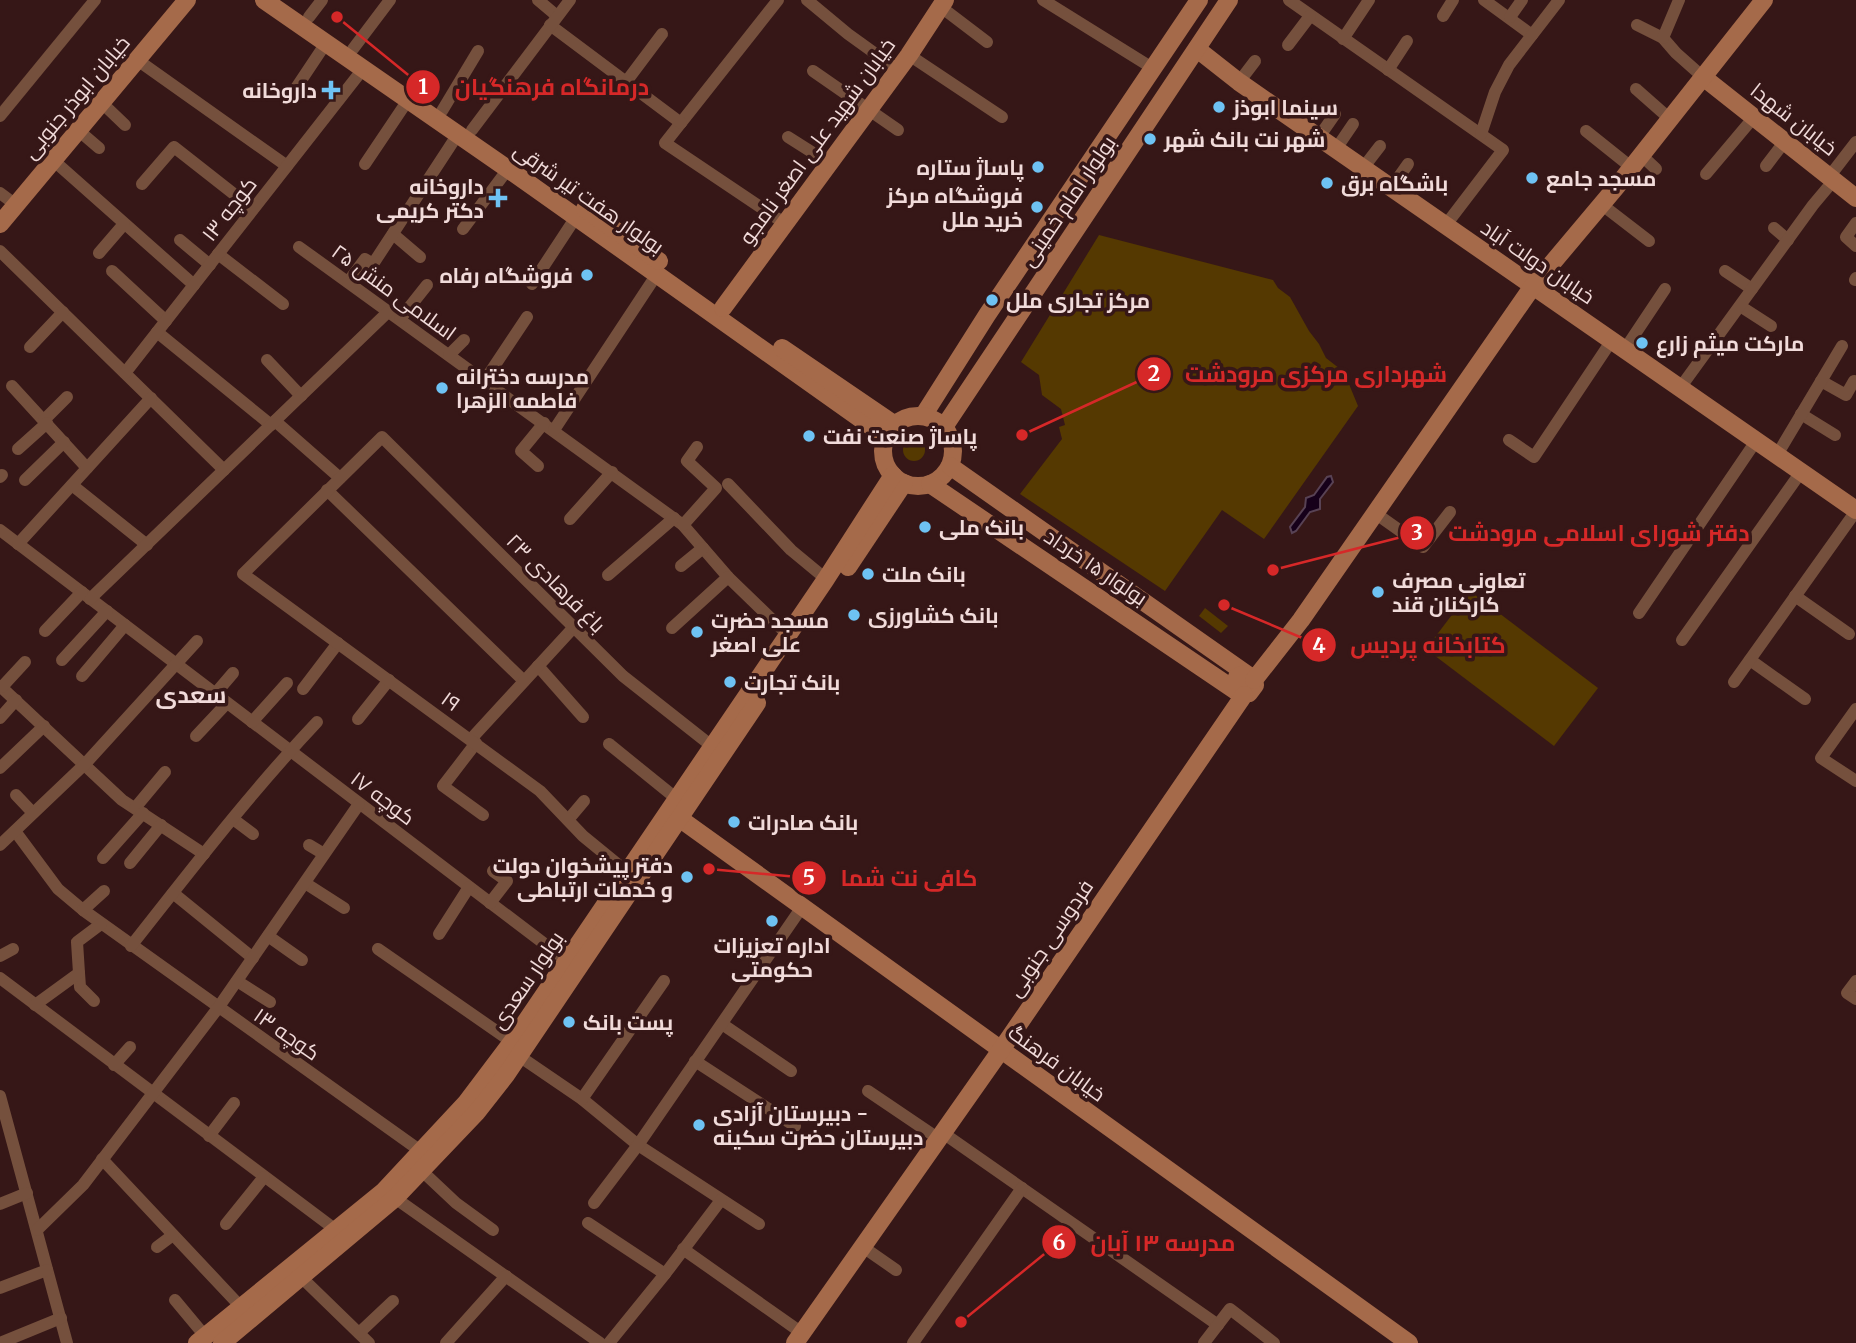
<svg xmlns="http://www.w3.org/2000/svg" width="1856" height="1343" viewBox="0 0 1856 1343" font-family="Merriweather,Cairo,serif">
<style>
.green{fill:#553901}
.water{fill:#16001a;stroke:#584254;stroke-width:2}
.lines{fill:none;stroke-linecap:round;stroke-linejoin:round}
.street{stroke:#75503d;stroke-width:12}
.secondary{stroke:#a56a4a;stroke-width:18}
.poi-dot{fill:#6ec2f3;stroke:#361717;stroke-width:2.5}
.labels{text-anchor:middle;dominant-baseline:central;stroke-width:7;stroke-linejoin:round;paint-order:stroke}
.poi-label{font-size:21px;font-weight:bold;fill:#f1dbda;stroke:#361717;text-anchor:start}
.street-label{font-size:21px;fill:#f1dbda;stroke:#361717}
.neighbourhood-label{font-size:23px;font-weight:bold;fill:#f1dbda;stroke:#361717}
.leader{fill:none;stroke:#d62828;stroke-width:2.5}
.callout-dot{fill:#d62828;stroke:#361717;stroke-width:2.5}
.mark-label{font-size:21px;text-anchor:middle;font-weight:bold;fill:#fff}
.callout-label{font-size:23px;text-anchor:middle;font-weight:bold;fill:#d62828;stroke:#361717;stroke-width:7;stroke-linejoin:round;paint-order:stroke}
</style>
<rect width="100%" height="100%" fill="#361717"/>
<g class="green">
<path d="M1099,235l174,45 5,8 12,9 19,34 10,13 7,14 18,14 14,34 -94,133 -42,-29 -57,81 -145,-97 42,-55 -3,-12 6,-2 -4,-16 -19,-14 -3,-20 -18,-13z"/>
<circle cx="914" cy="450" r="11"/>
<path d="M1470,591l128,97 -44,58 -128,-97z"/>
<path d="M1205,608l23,18 -7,7 -22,-17z"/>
</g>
<path class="water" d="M1331,476l2,6 -13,17v10l-10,3 -14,19 -4,2 -2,-6 15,-20 1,-9 8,-3 13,-18z"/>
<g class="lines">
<g class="street">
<path d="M538,0l19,16"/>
<path d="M778,0l-113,143 119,80"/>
<path d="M807,0l41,34 50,36"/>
<path d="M1043,0l111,69"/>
<path d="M1289,0l214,150 -58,76"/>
<path d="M1484,0l48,35"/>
<path d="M941,7l46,35"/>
<path d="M1443,16l10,-16"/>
<path d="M309,17l13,-17"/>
<path d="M1510,17l12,-17"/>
<path d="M550,25l131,98"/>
<path d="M1637,25l26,13 13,15 27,24"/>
<path d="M1663,38l16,-38"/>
<path d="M1343,39l26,-39"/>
<path d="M1288,45l22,-29"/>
<path d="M353,49l37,-49"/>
<path d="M909,55l93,62"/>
<path d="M136,59l151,107"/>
<path d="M1388,70l19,-29"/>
<path d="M813,71l85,59"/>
<path d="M626,82l36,-48"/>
<path d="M1239,82l16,-21"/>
<path d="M296,88l30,-45"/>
<path d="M1636,89l34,30"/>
<path d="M101,102l24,23"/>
<path d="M442,111l36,-60"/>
<path d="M0,116l95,-116"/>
<path d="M78,130l21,18"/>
<path d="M472,130l98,-130"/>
<path d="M1586,131l45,36"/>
<path d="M1481,134l14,-42 14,-27 50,-65"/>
<path d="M788,137l41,26"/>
<path d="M1319,137l16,-23"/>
<path d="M1336,149l17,-25"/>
<path d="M1641,155l15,14"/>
<path d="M53,160l141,125"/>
<path d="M365,164l43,-64"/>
<path d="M1766,166l19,-25"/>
<path d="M1363,168l17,-22"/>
<path d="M1706,174l48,-57"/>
<path d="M1829,177l27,-35"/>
<path d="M142,184l32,-37 79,62"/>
<path d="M1391,188l17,-24"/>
<path d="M0,193l16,12"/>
<path d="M1601,204l48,37"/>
<path d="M1856,223l-10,14 10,9"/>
<path d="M1774,228l14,12"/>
<path d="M463,229l45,-60"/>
<path d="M393,234l27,23"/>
<path d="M180,240l30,25"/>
<path d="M299,247l384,278 45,52 60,58"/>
<path d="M0,251l224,219"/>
<path d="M99,253l25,-29"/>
<path d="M218,254l65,50"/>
<path d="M112,271l54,50"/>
<path d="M1725,271l27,18"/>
<path d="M1855,280l1,-2"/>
<path d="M348,282l17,-23 8,5 85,-130"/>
<path d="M532,284l44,-67"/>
<path d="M1740,306l31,20"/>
<path d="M400,319l27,-34"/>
<path d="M157,332l114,93"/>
<path d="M30,347l33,-35"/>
<path d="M1625,349l40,-60"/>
<path d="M449,355l15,-15"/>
<path d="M267,360l34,36"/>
<path d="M125,373l238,-304"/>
<path d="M485,380l42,-63"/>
<path d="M1821,381l25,14 8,-14"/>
<path d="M12,386l75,82"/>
<path d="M1680,388l133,-183 21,-25"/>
<path d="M1801,414l34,21"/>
<path d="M44,420l23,-23"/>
<path d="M275,421l65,57"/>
<path d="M554,430l103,-156"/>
<path d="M1509,440l25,17 78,-117"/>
<path d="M18,449l29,-26"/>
<path d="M1777,455l65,-109"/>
<path d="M538,466l-17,-15 23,-28"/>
<path d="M0,477l2,-2"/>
<path d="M25,480l39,-38"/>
<path d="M728,484l63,66 35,29"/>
<path d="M72,485l75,60"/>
<path d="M327,490l197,191"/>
<path d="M1375,513l48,34 27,-35"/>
<path d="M570,519l42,-47"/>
<path d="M683,525l33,-37 -29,-27 10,-14"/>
<path d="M0,530l567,431"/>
<path d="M18,544l133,-146"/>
<path d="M681,566l22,-18"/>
<path d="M608,575l66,-57"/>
<path d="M1795,596l54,38"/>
<path d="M90,599l299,-288"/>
<path d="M1639,613l117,-172"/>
<path d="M672,628l56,-51"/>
<path d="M45,631l37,-39"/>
<path d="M1682,640l119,-168"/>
<path d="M62,660l45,-49"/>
<path d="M1750,660l55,39"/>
<path d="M538,666l45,51"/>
<path d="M82,676l43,-51"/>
<path d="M1734,682l122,-171"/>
<path d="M0,686l122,114 82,54"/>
<path d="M2,687l23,-25"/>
<path d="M303,689l35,-46"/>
<path d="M215,694l18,-21"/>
<path d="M1856,709l-35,49 35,23"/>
<path d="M0,718l16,-18"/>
<path d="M358,719l31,-39"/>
<path d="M252,722l35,-39"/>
<path d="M196,736l31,-33"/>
<path d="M471,739l103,-112"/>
<path d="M476,743l-33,43 40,29"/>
<path d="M609,744l68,55"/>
<path d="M0,768l44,-42"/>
<path d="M16,795l17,18"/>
<path d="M135,808l30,-36"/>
<path d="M233,819l20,15"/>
<path d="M568,820l16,-19"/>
<path d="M15,831l43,58 25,21 339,242"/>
<path d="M0,845l85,-81 112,-123"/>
<path d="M309,845l15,9"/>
<path d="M103,858l40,-45"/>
<path d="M130,863l31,-38"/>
<path d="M627,872l-44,-36 -43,-45 -297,-217 139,-137 241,239 90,71"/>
<path d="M305,883l39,25"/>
<path d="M173,893l80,65"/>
<path d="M490,903l17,-22 -14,-10"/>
<path d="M83,910l21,-19"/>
<path d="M439,934l30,-47"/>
<path d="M268,936l34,24"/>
<path d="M131,946c60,-76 119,-153 186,-224"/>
<path d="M378,949l134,93"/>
<path d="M0,956l13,-7"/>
<path d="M79,973l1,14 14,14"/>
<path d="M0,978l336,252"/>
<path d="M237,981l33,21"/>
<path d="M1856,981l-9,12 9,6"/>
<path d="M35,1005l44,-32 -2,-31 24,-18"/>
<path d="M722,1024l69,47"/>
<path d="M519,1056l63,43 56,46 121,79"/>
<path d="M695,1061l100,65"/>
<path d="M114,1065l16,-18"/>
<path d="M868,1091l71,48"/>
<path d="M0,1096l67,247"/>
<path d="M582,1099l82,-118"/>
<path d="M943,1133l275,192"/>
<path d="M209,1136l25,-33"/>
<path d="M102,1159l139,148"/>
<path d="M422,1171l34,32 37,27"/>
<path d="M395,1198l205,145"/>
<path d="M594,1203l44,-58 164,-238"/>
<path d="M0,1204l27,-11"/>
<path d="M588,1223l77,51"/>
<path d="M226,1224l38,-47"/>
<path d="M37,1230l46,-45 135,-177 141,-204"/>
<path d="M157,1247l16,-12"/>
<path d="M863,1247l33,23"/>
<path d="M683,1249l119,84"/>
<path d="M301,1277l68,66"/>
<path d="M0,1288l47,-18"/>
<path d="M175,1300l30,36"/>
<path d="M359,1333l34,-32"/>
<path d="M0,1343l61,-25"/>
<path d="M446,1343l60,-67"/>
<path d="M609,1343l56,-69 56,-74"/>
<path d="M913,1343l109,-155"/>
<path d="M1204,1343l26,-34 44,34"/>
</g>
<g class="secondary">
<path d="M264,0l264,183 358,254"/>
<path d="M1197,49l42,33 617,428"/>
<path d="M1703,77l153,121"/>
<path d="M585,209l74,52"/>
<path d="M0,224l187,-224"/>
<path d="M723,308l186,-253 36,-55"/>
<path d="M782,348l113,77"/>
<path d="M923,416l64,-101 212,-315"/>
<circle cx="918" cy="451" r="35"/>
<path d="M944,427l285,-427"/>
<path d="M950,466l298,209"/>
<path d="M930,484l309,209h10l6,-8c-2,-10 -9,-13 -18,-8l-2,12"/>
<path d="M848,567l56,-84"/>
<path d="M1254,680l47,-60 232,-334 84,-100 147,-186"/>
<path d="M672,813l737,530"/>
<path d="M197,1343l187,-152 82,-88 46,-61 314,-463 67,-104"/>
<path d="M222,1343l173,-145 82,-86 29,-37 251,-372"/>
<path d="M795,1343l206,-293 243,-355"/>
</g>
</g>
<g class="poi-dot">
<path d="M327.5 79.5h7v7h7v7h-7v7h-7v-7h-7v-7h7z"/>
<circle cx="1219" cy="107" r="7"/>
<circle cx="1150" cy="139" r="7"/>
<circle cx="1038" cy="167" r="7"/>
<circle cx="1532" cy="178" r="7"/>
<circle cx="1327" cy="183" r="7"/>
<path d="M494.5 187.5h7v7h7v7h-7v7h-7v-7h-7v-7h7z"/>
<circle cx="1037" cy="207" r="7"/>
<circle cx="587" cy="275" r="7"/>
<circle cx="992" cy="300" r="7"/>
<circle cx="1642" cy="343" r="7"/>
<circle cx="442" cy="388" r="7"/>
<circle cx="809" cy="436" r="7"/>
<circle cx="925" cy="527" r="7"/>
<circle cx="868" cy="574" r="7"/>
<circle cx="1378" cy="592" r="7"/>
<circle cx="854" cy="615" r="7"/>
<circle cx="697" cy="632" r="7"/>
<circle cx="730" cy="682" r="7"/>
<circle cx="734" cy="822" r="7"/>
<circle cx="687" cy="877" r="7"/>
<circle cx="772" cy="921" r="7"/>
<circle cx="569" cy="1022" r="7"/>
<circle cx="699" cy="1125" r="7"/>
</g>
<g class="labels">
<g class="poi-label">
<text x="317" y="90" text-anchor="end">داروخانه</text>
<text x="1233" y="107">سینما ابوذز</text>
<text x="1164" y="139">شهر نت بانک شهر</text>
<text x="1024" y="167" text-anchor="end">پاساژ ستاره</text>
<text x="1546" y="178">مسجد جامع</text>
<text x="1341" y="183">باشگاه برق</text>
<text x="484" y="186" text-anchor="end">داروخانه<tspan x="484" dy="24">دکتر کریمی</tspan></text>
<text x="1023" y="195" text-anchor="end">فروشگاه مرکز<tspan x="1023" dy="24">خرید ملل</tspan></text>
<text x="573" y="275" text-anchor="end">فروشگاه رفاه</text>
<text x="1006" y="300">مرکز تجاری ملل</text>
<text x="1656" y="343">مارکت میثم زارع</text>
<text x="456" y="376">مدرسه دخترانه<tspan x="456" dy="24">فاطمه الزهرا</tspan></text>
<text x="823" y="436">پاساژ صنعت نفت</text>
<text x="939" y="527">بانک ملی</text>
<text x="882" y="574">بانک ملت</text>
<text x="1392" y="580">تعاونی مصرف<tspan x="1392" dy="24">کارکنان قند</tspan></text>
<text x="868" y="615">بانک کشاورزی</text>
<text x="711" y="620">مسجد حضرت<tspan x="711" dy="24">علی اصغر</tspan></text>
<text x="744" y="682">بانک تجارت</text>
<text x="748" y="822">بانک صادرات</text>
<text x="673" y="865" text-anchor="end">دفتر پیشخوان دولت<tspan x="673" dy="24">و خدمات ارتباطی</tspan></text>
<text x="772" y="945" text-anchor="middle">اداره تعزیزات<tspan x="772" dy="24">حکومتی</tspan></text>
<text x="583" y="1022">پست بانک</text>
<text x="713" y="1113">دبیرستان آزادی -<tspan x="713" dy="24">دبیرستان حضرت سکینه</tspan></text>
</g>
<g class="street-label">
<text transform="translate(76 97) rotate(-50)">خیابان ابوذر جنوبی</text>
<text transform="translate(1794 119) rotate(38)">خیابان شهدا</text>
<text transform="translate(817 141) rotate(-54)">خیابان شهید علی اصغر نامجو</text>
<text transform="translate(589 198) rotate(35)">بولوار هفت تیر شرقی</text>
<text transform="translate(1068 201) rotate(-56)">بولوار امام خمینی</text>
<text transform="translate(229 209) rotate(-52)">کوچه ۱۳</text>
<text transform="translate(1538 262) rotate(34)">خیابان دولت آباد</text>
<text transform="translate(394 292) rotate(36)">اسلامی منش ۲۵</text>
<text transform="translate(1096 567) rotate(34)">بولوار ۱۵ خرداد</text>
<text transform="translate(556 583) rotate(45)">باغ فرهادی ۲۳</text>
<text transform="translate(451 701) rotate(36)">۱۹</text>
<text transform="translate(383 798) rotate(37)">کوچه ۱۷</text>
<text transform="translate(1050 938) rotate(-56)">فردوسی جنوبی</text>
<text transform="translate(527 980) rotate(-56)">بولوار سعدی</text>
<text transform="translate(287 1034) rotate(35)">کوچه ۱۳</text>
<text transform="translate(1057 1063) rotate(36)">خیابان فرهنگ</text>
</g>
<g class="neighbourhood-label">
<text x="191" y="694">سعدی</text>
</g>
</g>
<path class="leader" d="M337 17L423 87M1022 435L1154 374M1273 570L1417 533M1224 605L1319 645M709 869L809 878M961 1322L1059 1242"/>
<g class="callout-dot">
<circle cx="337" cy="17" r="7"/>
<circle cx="1022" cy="435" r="7"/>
<circle cx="1273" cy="570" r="7"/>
<circle cx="1224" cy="605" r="7"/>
<circle cx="709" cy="869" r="7"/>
<circle cx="961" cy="1322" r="7"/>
<circle cx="423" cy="87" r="18"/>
<circle cx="1154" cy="374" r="18"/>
<circle cx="1417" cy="533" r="18"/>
<circle cx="1319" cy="645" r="18"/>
<circle cx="809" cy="878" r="18"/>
<circle cx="1059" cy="1242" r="18"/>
</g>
<g class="mark-label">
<text x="423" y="94">1</text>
<text x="1154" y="381">2</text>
<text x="1417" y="540">3</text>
<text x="1319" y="653">4</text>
<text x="809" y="885">5</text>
<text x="1059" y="1250">6</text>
</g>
<g class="callout-label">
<text x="552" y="95">درمانگاه فرهنگیان</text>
<text x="1316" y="382">شهرداری مرکزی مرودشت</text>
<text x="1599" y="541">دفتر شورای اسلامی مرودشت</text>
<text x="1428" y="653">کتابخانه پردیس</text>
<text x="909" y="886">کافی نت شما</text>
<text x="1163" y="1251">مدرسه ۱۳ آبان</text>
</g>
</svg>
